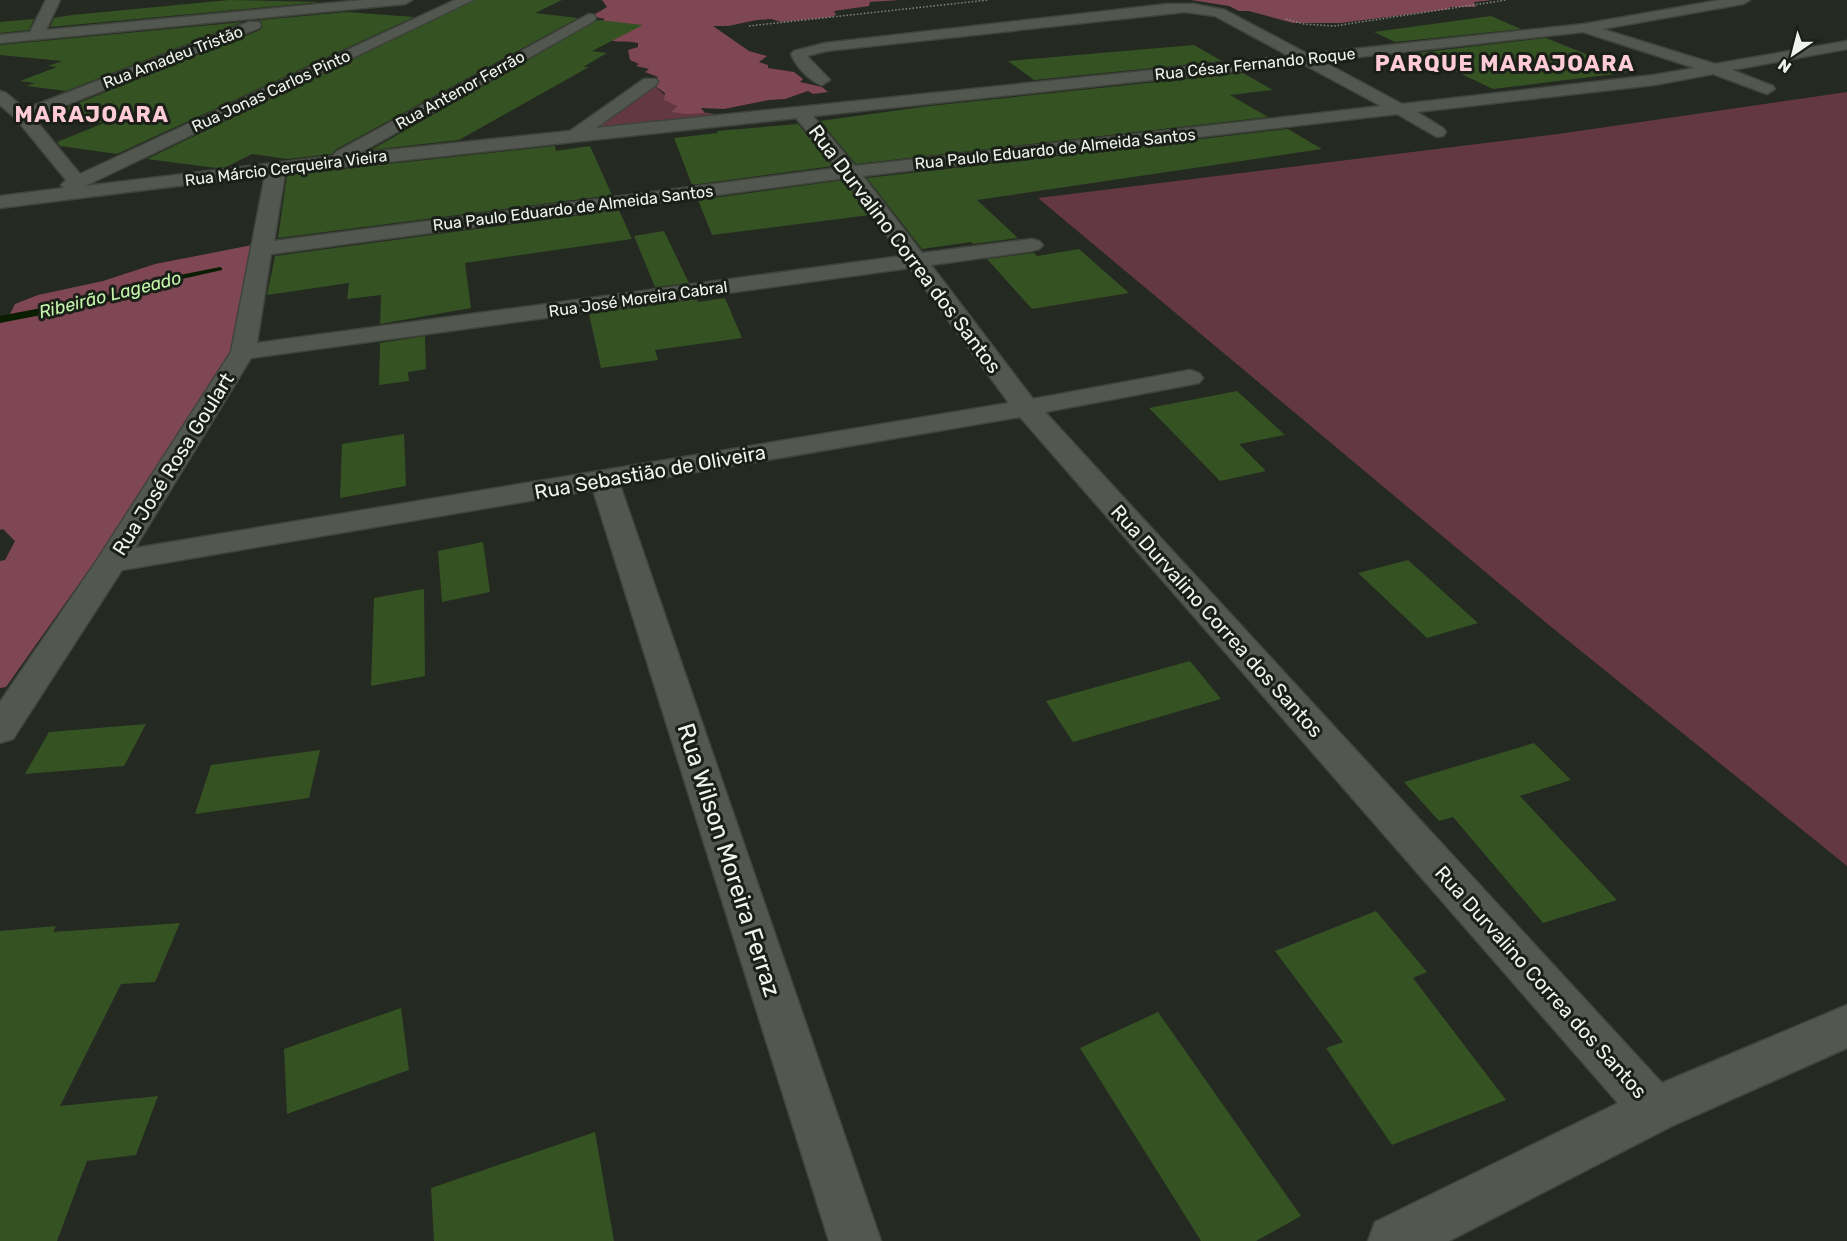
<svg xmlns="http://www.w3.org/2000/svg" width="1847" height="1241" viewBox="0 0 1847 1241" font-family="Rubik,sans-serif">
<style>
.green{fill:#633842}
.forest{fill:#7f4653}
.water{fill:#091d00}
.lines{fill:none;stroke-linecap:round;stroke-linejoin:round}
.stream{fill:#091d00;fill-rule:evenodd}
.building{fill:#355223}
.street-casing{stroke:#3f443c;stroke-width:3}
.path{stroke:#848881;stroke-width:1.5;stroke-dasharray:1.5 2;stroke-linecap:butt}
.street{fill:#52584f;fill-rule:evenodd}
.labels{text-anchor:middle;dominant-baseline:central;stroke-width:6;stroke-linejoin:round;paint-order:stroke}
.far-street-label{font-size:16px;fill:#f0f4ee;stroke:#1a1f18}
.far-water-label{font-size:18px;font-style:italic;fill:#c4f5aa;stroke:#1a1f18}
.street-label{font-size:20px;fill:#f0f4ee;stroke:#1a1f18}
.far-district-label{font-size:22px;font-weight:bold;letter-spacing:1.5px;fill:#ffcbd5;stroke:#1a1f18}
.near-street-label{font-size:24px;fill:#f0f4ee;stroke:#1a1f18}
</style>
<rect width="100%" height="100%" fill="#242921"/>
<g class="green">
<path d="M650,82l27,24 -5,5 39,2 8,3 -146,21z"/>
<path d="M1847,92v774l-297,-240 -512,-428 520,-64z"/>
</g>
<g class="forest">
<path d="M602,0h298l-30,2 -1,4 -35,5 2,4 -5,2 -50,5 -10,-3 -14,1 -29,6h-15l36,25 18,5 -8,6 9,3v3l26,4 9,7 -3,3 22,5 6,5 -15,2 -5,-3 -23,8 -16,1 -45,9 -23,-1 4,5 -18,1 -16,-2 6,-6 -13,-6 1,-7 -13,-9 6,-7 -13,-5 4,-3 -13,-3 3,-2 -9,-4 -2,-10 10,-3v-4c-26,-5 -25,7 -37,-21l4,-3 -13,-3 15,-9z"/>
<path d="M1191,0h302l-19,2 2,5h-26l-1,2 -108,14h-48l-44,-12h-10l-10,-5z"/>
<path d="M263,243l-20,109 -237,335 -6,1v-127l5,-1 10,-19 -12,-12 -3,1v-212l10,-4 5,-10 23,-9 65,-14 52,-17z"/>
</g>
<path class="water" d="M125,292l-10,8 -12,3 -103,20v-7l10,-2z"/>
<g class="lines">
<path class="stream" d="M220,267l2,1v2l-67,15 -42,14 -4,-2 41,-16z"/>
</g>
<g class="building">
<path d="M229,0l92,2 -271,25 4,-9 18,-3z"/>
<path d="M475,0h87l-27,13 43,5 -243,132 -3,4 -45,5 -35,-5 -26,13 -10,1 -69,-9z"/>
<path d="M347,12l67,5 -297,137 -57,-8 -3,-4 47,-19 -58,-7 214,-86 3,-4 -3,-6z"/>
<path d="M1491,16l30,13 -126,13 -21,-10z"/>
<path d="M34,19l-5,11 -29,3v-11z"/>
<path d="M598,20l45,5 -51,26 15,2 -24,14h6l-130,73 -88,10z"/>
<path d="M243,22l-177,69 -40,-5 9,-3 -15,-2 37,-14 -9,-1 14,-5 -62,-6v-10z"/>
<path d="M1546,38l85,34 -138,17 -76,-36z"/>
<path d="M1194,45l28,16 -188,19 -26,-19z"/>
<path d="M1243,73l30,17 -43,5 38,22 -412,47 -36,-43 109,-15z"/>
<path d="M798,124l35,42 -141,19 -18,-47 44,-5 -1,-2z"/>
<path d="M1288,129l34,20 -345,51 41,38 -45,6 -2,-2 -49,7 -55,-71z"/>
<path d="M555,146l1,5 34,-5 22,49 -334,43 9,-63z"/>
<path d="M844,180l26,35 -158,20 -14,-35z"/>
<path d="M619,210l13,29 -167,24 6,45 -91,16 1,-29 -34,4 2,-16 -82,12 8,-39z"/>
<path d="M664,231l25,52 -34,4 -21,-51z"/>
<path d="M1079,249l50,44 -97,16 -45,-50 47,-6 3,3z"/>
<path d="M725,298l17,40 -87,12 3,10 -57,8 -12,-54 108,-15 1,3z"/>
<path d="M425,336l1,33 -18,3 1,9 -30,4 1,-42z"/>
<path d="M1237,391l48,44 -46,9 27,27 -46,10 -71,-73z"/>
<path d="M404,434l2,52 -66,12 2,-54z"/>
<path d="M483,542l7,50 -48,10 -4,-51z"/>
<path d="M1408,560l70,63 -51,15 -69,-65z"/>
<path d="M424,589l1,87 -54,10 3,-88z"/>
<path d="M1190,661l31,38 -148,43 -27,-41z"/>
<path d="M146,724l-22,42 -99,8 24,-42z"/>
<path d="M1534,743l37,37 -51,16 97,104 -74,23 -90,-106 -14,4 -35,-39z"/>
<path d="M320,750l-11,48 -114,16 16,-49z"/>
<path d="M1376,911l51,61 -14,6 93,122 -114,45 -66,-97 17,-6 -68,-91z"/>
<path d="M180,923l-25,59 -34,2 -61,122 98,-10 -22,59 -49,6 -30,80h-57v-310l56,-5 -3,6z"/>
<path d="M401,1008l8,62 -122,44 -3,-65z"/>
<path d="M1158,1012l143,204 -45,25h-55l-121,-193z"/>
<path d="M595,1132l19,109h-180l-3,-53z"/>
</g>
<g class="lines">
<g class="street-casing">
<g id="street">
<path d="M46,0h14l-14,30 317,-30h49l-7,4 -405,39v-8l30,-3z"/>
<path d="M455,0h18l-388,186 248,-30 3,-4 253,-138 5,1 2,3 -2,3 -234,132 210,-22 74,-52h12l2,3 -2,3 -60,43 693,-72 -74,-40 -30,-4 -359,39 -19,5 23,24 -8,5c-12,-3 -27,-20 -31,-31l3,-3 31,-8 343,-39h26l31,6 83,44 276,-30 136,-24h30l-7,4 -141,25 113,35 132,-23v8l-115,21 41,16 2,3 -8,5 -54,-20 -59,11 -237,27 26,16 3,4 -3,4 -6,1 -40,-23 -534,62 59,77 110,-14 7,2 4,4 -4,4 -7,2 -101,14 102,134 157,-29 9,3 4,5 -4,5 -154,29 617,671 185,-78v43l-175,78 -223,115h-81l7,-19 243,-119 -598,-686 -400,68 261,756h-52l-236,-751 -471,80 -109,169 -13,4v-41l97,-142 134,-208 34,-177 -265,33v-12l64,-8 -3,-3 5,-5 -49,-60 -17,-15v-14l6,2 19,16 224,-87h10l2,3 -2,3 -225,90 46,56zM1583,32l112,36 -41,7 -252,29 -80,-43zM1303,64l78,42 -526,60 -42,-50zM796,118l41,50 -563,73 11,-68zM845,178l57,78 -645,87 14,-89zM910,268l99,135 -874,145 116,-190z"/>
</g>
</g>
<g class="path">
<path d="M1286,19l18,5 30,2 172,-26"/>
<path d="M749,26l239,-26"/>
</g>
<use href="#street" class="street"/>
</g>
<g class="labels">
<g class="far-street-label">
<text transform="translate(173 57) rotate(-21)">Rua Amadeu Tristão</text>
<text transform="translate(1255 64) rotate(-6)">Rua César Fernando Roque</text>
<text transform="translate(460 90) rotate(-29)">Rua Antenor Ferrão</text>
<text transform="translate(271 91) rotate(-25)">Rua Jonas Carlos Pinto</text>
<text transform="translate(1055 149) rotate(-6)">Rua Paulo Eduardo de Almeida Santos</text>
<text transform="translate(286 168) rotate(-7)">Rua Márcio Cerqueira Vieira</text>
<text transform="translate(573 208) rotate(-7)">Rua Paulo Eduardo de Almeida Santos</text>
<text transform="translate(638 299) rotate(-8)">Rua José Moreira Cabral</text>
</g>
<g class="far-water-label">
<text transform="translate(110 295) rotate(-14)">Ribeirão Lageado</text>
</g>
<g class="street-label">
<text transform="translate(905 249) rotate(53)">Rua Durvalino Correa dos Santos</text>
<text transform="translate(173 464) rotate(-58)">Rua José Rosa Goulart</text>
<text transform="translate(650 472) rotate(-10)">Rua Sebastião de Oliveira</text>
<text transform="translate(1217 621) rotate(48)">Rua Durvalino Correa dos Santos</text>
<text transform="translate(1541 982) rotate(48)">Rua Durvalino Correa dos Santos</text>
</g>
<g class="far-district-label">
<text x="1505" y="63">PARQUE MARAJOARA</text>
<text x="92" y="114">MARAJOARA</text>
</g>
<g class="near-street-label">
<text transform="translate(729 860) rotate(72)">Rua Wilson Moreira Ferraz</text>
</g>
</g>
<g transform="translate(1793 54) rotate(215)" stroke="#1a1f18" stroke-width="4.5" paint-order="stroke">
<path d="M0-4.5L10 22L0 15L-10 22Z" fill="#f0f4ee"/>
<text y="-9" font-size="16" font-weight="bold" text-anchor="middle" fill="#f0f4ee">N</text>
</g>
</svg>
